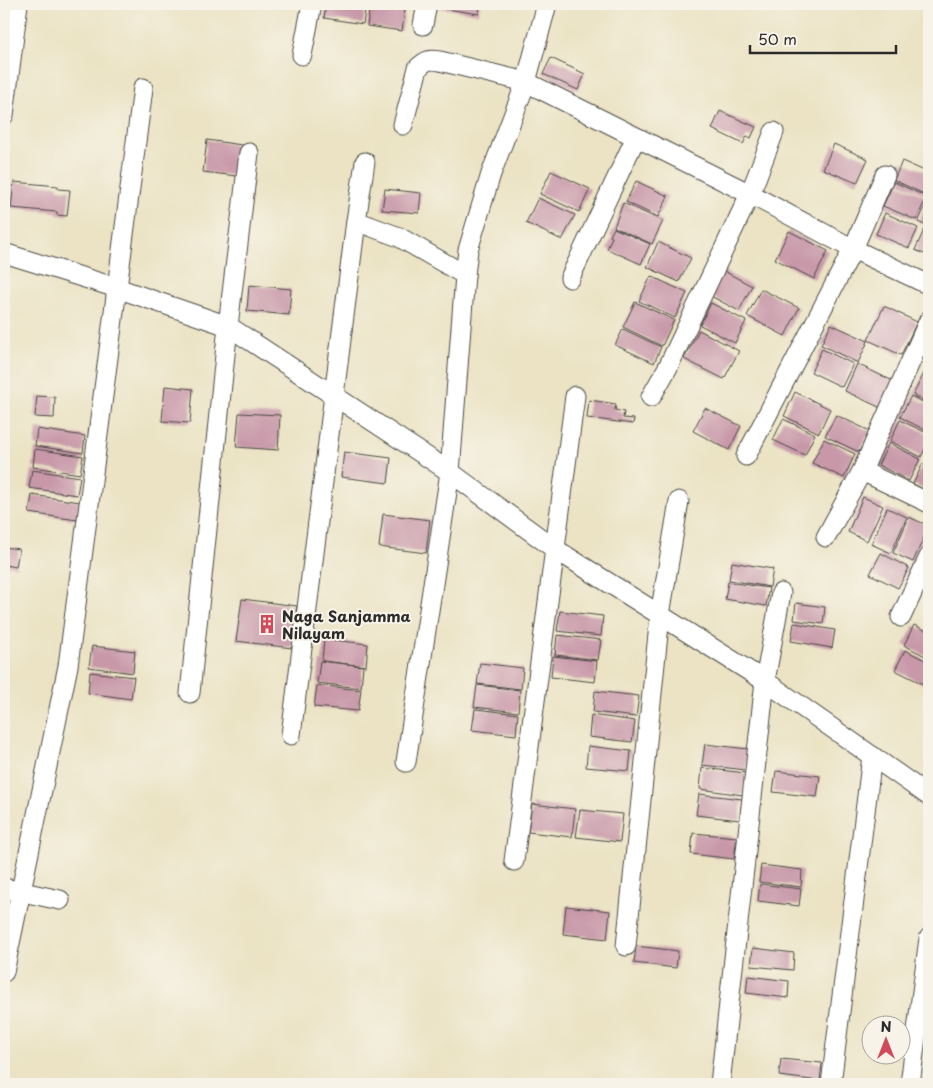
<svg xmlns="http://www.w3.org/2000/svg" width="933" height="1088" viewBox="0 0 933 1088" font-family="'Playpen Sans',sans-serif">
<style>
.building{fill:#c898a9}
.lines{fill:none;stroke-linecap:round;stroke-linejoin:round}
.minor-casing{stroke:#484742;stroke-width:21}
.minor{stroke:#fff;stroke-width:19}
.labels{text-anchor:middle;dominant-baseline:central;stroke-width:4;stroke-linejoin:round;paint-order:stroke}
.poi-label{font-size:15px;font-weight:bold;fill:#2b2b2b;stroke:#f7f3e8;text-anchor:start}
</style>
<rect width="100%" height="100%" fill="#f7f3e8"/>
<filter id="ink" filterUnits="userSpaceOnUse"><feTurbulence type="fractalNoise" baseFrequency=".02" numOctaves="2"/><feDisplacementMap in="SourceGraphic" scale="10" xChannelSelector="R" yChannelSelector="G"/><feConvolveMatrix kernelMatrix="1 2 1 2 8 2 1 2 1" color-interpolation-filters="sRGB"/></filter>
<filter id="wash" filterUnits="userSpaceOnUse"><feTurbulence type="fractalNoise" baseFrequency=".0096" numOctaves="4" result="noise"/><feDisplacementMap in="SourceGraphic" scale="20" xChannelSelector="R" yChannelSelector="G"/><feGaussianBlur stdDeviation="1.12" result="paint"/><feColorMatrix in="noise" values="0 0 0 0 0 0 0 0 0 0 0 0 0 0 0 0 0 1.4 0 .05"/><feComposite in="paint" operator="in"/></filter>
<g filter="url(#wash)">
<rect width="100%" height="100%" fill="#ebe3c4"/>
<g id="blocks">
<g class="building">
<path d="M326,4h40l-3,20 -39,-6z"/>
<path d="M441,4h39l-1,10 -39,-6z"/>
<path d="M370,5l35,5 -3,21 -35,-5z"/>
<path d="M551,58l34,16 -7,16 -35,-16z"/>
<path d="M720,111l36,16 -5,11 -4,-2 -4,8 -31,-15z"/>
<path d="M207,140l42,6 -4,31 -42,-5z"/>
<path d="M834,144l34,15 -11,24 -34,-14z"/>
<path d="M902,161l27,12v15l-3,7 -32,-15z"/>
<path d="M551,171l39,18 -11,23 -39,-18z"/>
<path d="M636,181l32,15 -10,21 -32,-15z"/>
<path d="M14,182l44,4v3l12,1 -3,26 -10,-1v-3l-46,-4z"/>
<path d="M894,182l33,15 -11,23 -33,-14z"/>
<path d="M385,189l36,4 -2,20 -37,-3z"/>
<path d="M538,198l37,17 -13,25 -36,-17z"/>
<path d="M929,198v29l-11,-5z"/>
<path d="M623,203l40,18 -11,23 -38,-17z"/>
<path d="M885,213l33,15 -9,20 -33,-14z"/>
<path d="M614,228l36,16 -9,20 -34,-15 5,-12 -2,-1z"/>
<path d="M924,230l5,3v23l-14,-6z"/>
<path d="M789,231l39,20 -14,28 -39,-20z"/>
<path d="M658,242l33,16 -12,24 -32,-15z"/>
<path d="M722,270l30,16 -13,25 -30,-16z"/>
<path d="M651,276l36,17 -12,25 -36,-17z"/>
<path d="M249,285l42,4 -2,26 -42,-4z"/>
<path d="M761,289l38,19 -14,28 -38,-20z"/>
<path d="M635,302l39,18 -12,26 -39,-19z"/>
<path d="M711,303l35,18 -11,22 -35,-18z"/>
<path d="M884,306l33,16 -16,33 -33,-15z"/>
<path d="M831,324l37,17 -10,22 -37,-18z"/>
<path d="M623,329l38,18 -7,16 -39,-18z"/>
<path d="M699,330l40,21 -15,28 -40,-20z"/>
<path d="M822,349l31,15 -11,23 -31,-15z"/>
<path d="M857,364l36,17 -12,27 -36,-17z"/>
<path d="M924,373l5,3v27l-16,-8z"/>
<path d="M165,386l28,3 -3,34 -28,-2z"/>
<path d="M795,392l35,17 -11,24 -35,-17z"/>
<path d="M37,396l18,1 -1,21 -19,-1z"/>
<path d="M911,396l18,9v27l-29,-15z"/>
<path d="M589,400l27,4 -1,6 9,2 -1,6 11,1 -1,5 -46,-6z"/>
<path d="M705,408l36,18 -12,24 -36,-19z"/>
<path d="M239,413l41,2 -2,35 -42,-3z"/>
<path d="M836,415l34,16 -11,21 -34,-16z"/>
<path d="M783,419l32,15 -10,21 -32,-15z"/>
<path d="M900,420l29,14v7l-8,16 -31,-16z"/>
<path d="M37,429l48,7 -2,17 -48,-7z"/>
<path d="M824,439l31,15 -11,24 -32,-15z"/>
<path d="M889,443l31,16 -11,22 -31,-16z"/>
<path d="M35,449l48,7 -3,18 -47,-7z"/>
<path d="M344,452l47,6 -3,25 -47,-6z"/>
<path d="M923,463l6,2v27l-16,-8z"/>
<path d="M32,470l48,7 -3,18 -48,-7z"/>
<path d="M32,495l48,7 -3,18 -48,-7z"/>
<path d="M863,497l20,9 -16,35 -19,-9z"/>
<path d="M887,508l20,9 -16,36 -20,-9z"/>
<path d="M383,514l47,6 -4,33 -47,-6z"/>
<path d="M909,517l20,9 -16,36 -20,-9z"/>
<path d="M4,547l15,2 -3,18 -12,-2z"/>
<path d="M881,553l28,15 -11,20 -28,-14z"/>
<path d="M732,562l41,7 -3,18 -41,-7z"/>
<path d="M728,582l41,6 -3,18 -41,-7z"/>
<path d="M242,599l55,7 -5,42 -56,-7z"/>
<path d="M796,603l29,4 -2,17 -29,-4z"/>
<path d="M560,611l43,5 -2,20 -44,-5z"/>
<path d="M794,623l41,7 -3,18 -41,-7z"/>
<path d="M914,625l15,7v26l-25,-13z"/>
<path d="M557,635l44,5 -3,20 -43,-5z"/>
<path d="M324,639l44,5 -2,22 -44,-5z"/>
<path d="M92,646l43,5 -2,22 -44,-6z"/>
<path d="M905,650l24,12v9l-6,13 -28,-14z"/>
<path d="M553,656l44,5 -2,21 -44,-5z"/>
<path d="M320,661l43,5 -2,22 -44,-5z"/>
<path d="M480,663l43,5 -2,21 -44,-5z"/>
<path d="M90,672l44,5 -3,22 -43,-6z"/>
<path d="M317,685l44,5 -3,21 -44,-4z"/>
<path d="M477,685l43,5 -2,22 -44,-5z"/>
<path d="M595,691l44,5 -3,21 -43,-5z"/>
<path d="M475,709l43,5 -2,21 -44,-5z"/>
<path d="M591,715l44,6 -3,21 -43,-5z"/>
<path d="M705,744l43,5 -2,21 -44,-5z"/>
<path d="M588,746l43,5 -2,20 -43,-4z"/>
<path d="M702,768l44,5 -3,22 -43,-6z"/>
<path d="M776,771l44,5 -3,21 -44,-5z"/>
<path d="M699,794l43,5 -2,21 -44,-5z"/>
<path d="M532,804l43,5 -3,28 -44,-5z"/>
<path d="M580,810l43,4 -3,28 -44,-5z"/>
<path d="M693,833l44,4 -3,22 -43,-5z"/>
<path d="M761,865l41,5 -1,17 -42,-5z"/>
<path d="M760,884l41,5 -2,17 -41,-5z"/>
<path d="M566,906l44,5 -3,28 -44,-5z"/>
<path d="M636,946l42,5 -2,17 -42,-5z"/>
<path d="M753,948l41,5 -1,17 -42,-4z"/>
<path d="M748,976l41,5 -1,17 -42,-5z"/>
<path d="M781,1059l41,4 -2,18 -41,-5z"/>
</g>
</g>
</g>
<g filter="url(#ink)">
<use href="#blocks" fill-opacity="0" stroke="#484742" stroke-width="1"/>
<g class="lines">
<g class="minor-casing">
<g id="minor">
<path d="M423,25l4,-21"/>
<path d="M302,55l10,-51"/>
<path d="M4,115l14,-111"/>
<path d="M403,125l15,-57c8,-8 12,-9 22,-7l86,21 224,112 103,55 76,36"/>
<path d="M356,221l9,-59"/>
<path d="M4,253l113,35 111,38 222,146 105,77 210,132 164,115"/>
<path d="M570,278l66,-141"/>
<path d="M651,397l17,-30 82,-173 24,-62"/>
<path d="M746,456l107,-207 32,-74"/>
<path d="M862,471l67,32"/>
<path d="M826,537l36,-66 67,-151"/>
<path d="M901,617l28,-60"/>
<path d="M190,693l38,-367 21,-173"/>
<path d="M291,735l65,-514 43,16 66,38"/>
<path d="M406,762l44,-290 15,-197 3,-25 23,-76 35,-92 21,-78"/>
<path d="M514,861l61,-465"/>
<path d="M4,888l56,12"/>
<path d="M626,946l34,-331 19,-114"/>
<path d="M4,972l64,-306 75,-578"/>
<path d="M720,1084l45,-403 16,-88"/>
<path d="M831,1084l41,-328"/>
<path d="M910,1084l19,-146"/>
</g>
</g>
<use href="#minor" class="minor"/>
</g>
</g>
<defs>
<g id="building-bare" transform="scale(1.5)"><path d="M-4-6H4V6H1V3H-1V6H-4ZM-2.5-4.3h1.7v1.8h-1.7ZM.8-4.3h1.7v1.8H.8ZM-2.5-1h1.7V.8h-1.7ZM.8-1h1.7V.8H.8Z" fill="#d1495b" stroke="#f7f3e8" stroke-width="2.5" paint-order="stroke"/></g>
</defs>
<g fill-rule="evenodd">
<use href="#building-bare" x="267" y="624"/>
</g>
<g class="labels">
<g class="poi-label">
<text x="282" y="615">Naga Sanjamma<tspan x="282" dy="17">Nilayam</tspan></text>
</g>
</g>
<rect width="933" height="1088" fill="none" stroke="#f7f3e8" stroke-width="20"/>
<g transform="translate(886 1040)"><circle r="24" fill="#f7f3e8" stroke="#a5a39c"/>
<path d="M0-4L9 19L0 12L-9 19Z" fill="#d1495b"/>
<text y="-8" font-size="14" font-weight="bold" text-anchor="middle" fill="#2b2b2b">N</text>
</g>
<path d="M750 45v8h146v-8" fill="none" stroke="#2b2b2b" stroke-width="2.5"/>
<text x="758" y="45" font-size="15" fill="#2b2b2b" stroke="#f7f3e8" stroke-width="4" paint-order="stroke">50 m</text>
</svg>
